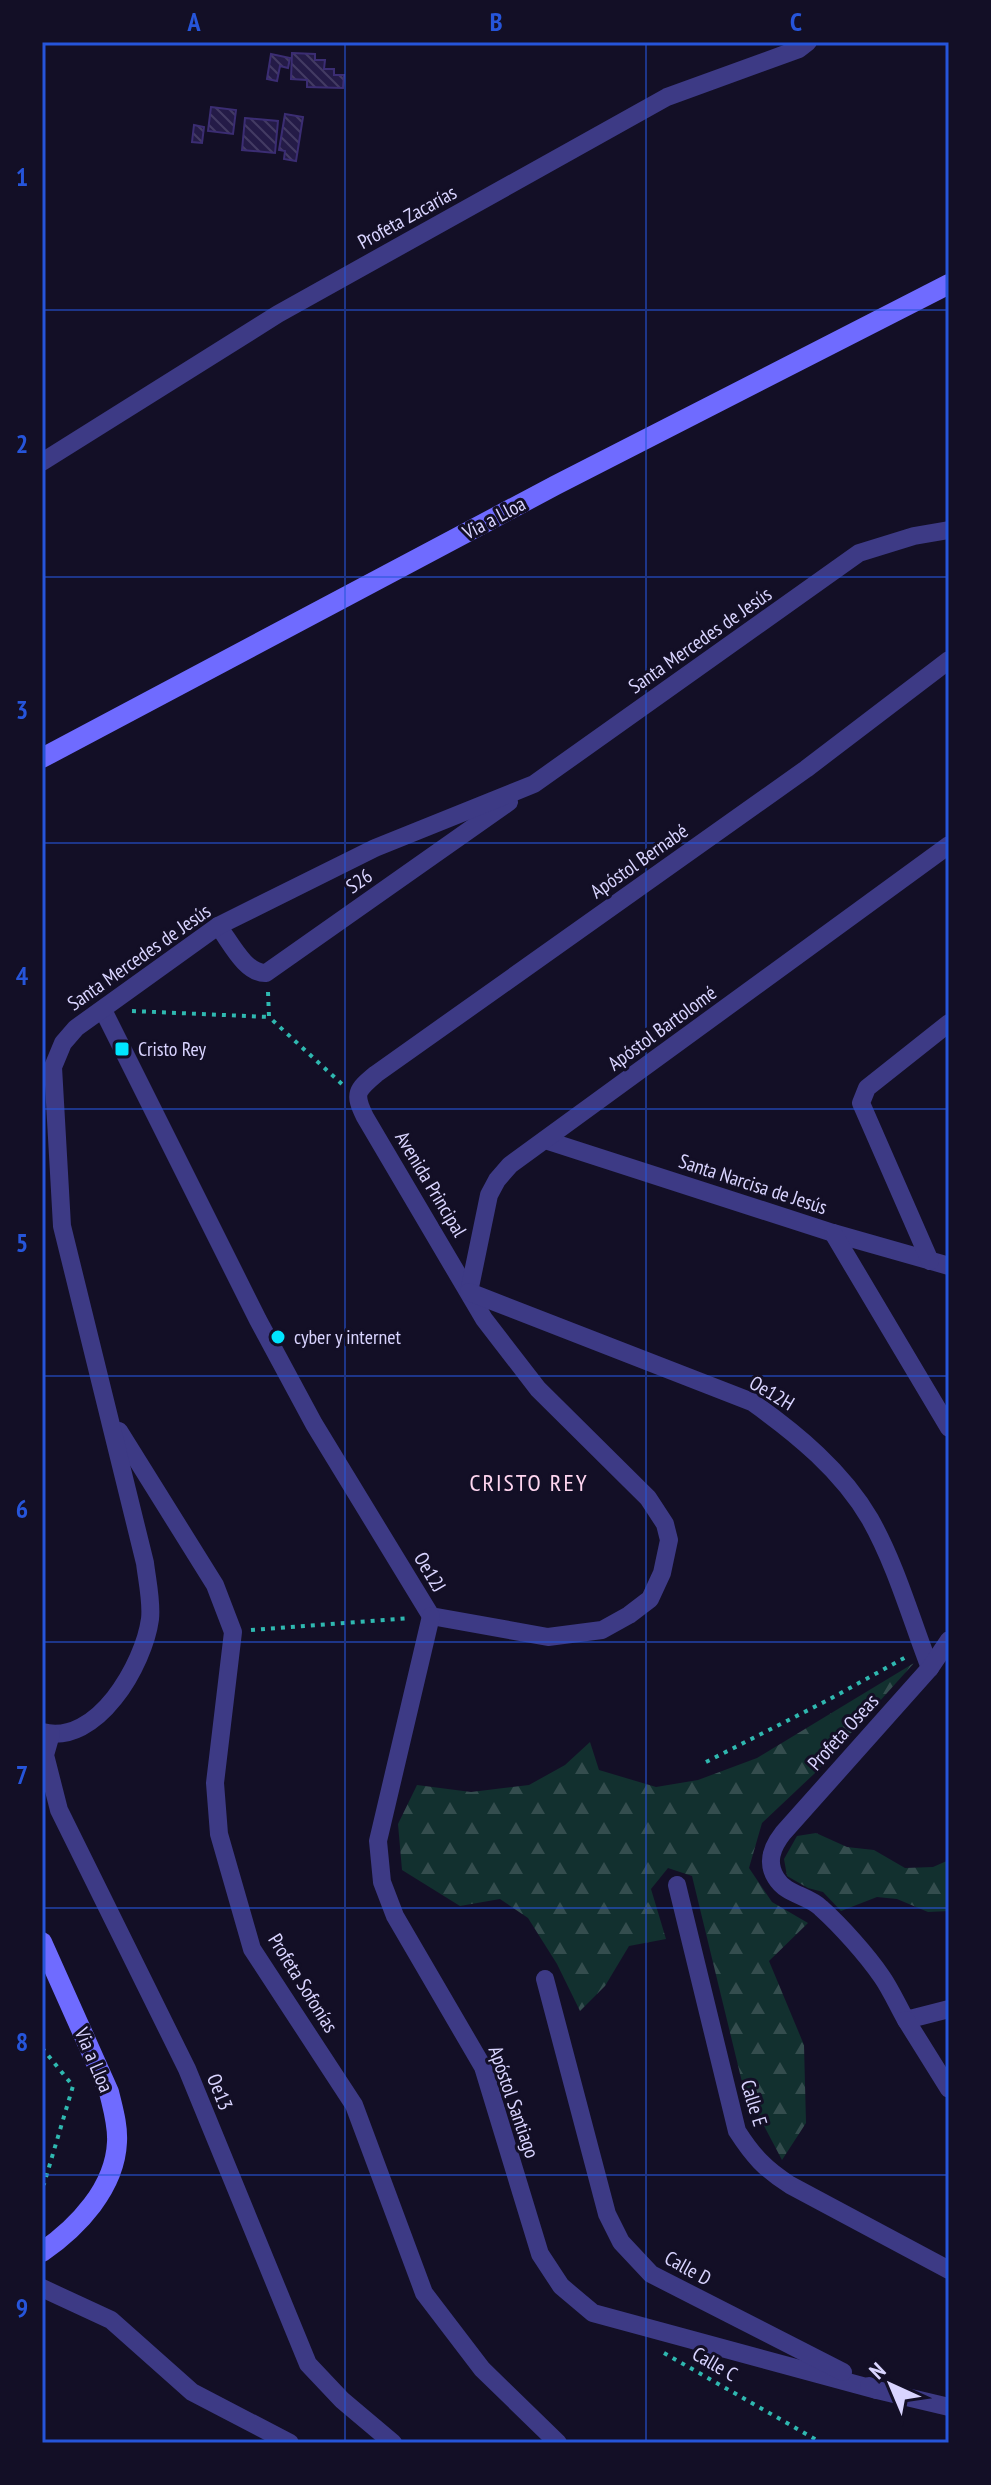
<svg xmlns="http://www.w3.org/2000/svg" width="991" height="2485" viewBox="0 0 991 2485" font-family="'PT Sans Narrow',sans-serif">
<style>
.forest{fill:url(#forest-firs)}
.building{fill:url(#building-back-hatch);stroke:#3b2d73;stroke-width:2}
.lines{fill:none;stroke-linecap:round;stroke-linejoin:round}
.path{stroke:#2fb8b0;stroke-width:4;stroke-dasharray:4 6;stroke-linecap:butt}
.street{stroke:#3d3a85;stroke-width:18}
.secondary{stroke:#6f6bff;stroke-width:20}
.grid{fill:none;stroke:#2655da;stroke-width:2;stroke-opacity:0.55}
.poi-dot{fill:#00e5ff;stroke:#130f26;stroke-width:3}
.labels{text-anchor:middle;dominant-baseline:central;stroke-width:6;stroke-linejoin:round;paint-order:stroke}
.street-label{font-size:20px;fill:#d9d4ff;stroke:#130f26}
.poi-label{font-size:20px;fill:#d9d4ff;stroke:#130f26;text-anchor:start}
.quarter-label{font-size:24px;letter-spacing:2px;fill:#ffd6f0;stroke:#130f26}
.neatline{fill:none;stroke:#2655da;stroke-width:3}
.grid-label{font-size:26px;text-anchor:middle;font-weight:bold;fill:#2655da}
</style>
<defs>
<pattern id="forest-firs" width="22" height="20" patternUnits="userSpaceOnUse" patternTransform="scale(2)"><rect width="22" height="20" fill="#12302f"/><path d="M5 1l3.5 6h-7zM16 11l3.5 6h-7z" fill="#344d4e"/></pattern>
<pattern id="building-back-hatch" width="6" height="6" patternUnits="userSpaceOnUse" patternTransform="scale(2)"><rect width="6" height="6" fill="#241b47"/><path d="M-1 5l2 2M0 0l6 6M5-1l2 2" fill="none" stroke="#433b63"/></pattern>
</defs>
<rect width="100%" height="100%" fill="#130f26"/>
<g class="forest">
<path d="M914,1663l-99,110 -53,50 -13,45 23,34 36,21 -39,38 35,84 2,78 -24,37 -39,-74 -51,-210 -24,-8 -17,21 15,50 -37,7 -24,40 -25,25 -23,-47 -29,-46 -28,-19 -40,7 -58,-36 -4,-46 19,-39 54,7 58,-7 36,-20 25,-23 9,28 57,17 42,-7 59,-22z"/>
<path d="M816,1833l31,14 27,3 31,18 28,-1 16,-7v51l-21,1 -31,-13 -20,-2 -36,14 -18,-19 -15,-4 -21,-12 -3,-17 13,-23z"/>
</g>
<g class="building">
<path d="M292,53l23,1v6h10l-1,9h10v6h10l-1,13 -36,-1v-7l-16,-1z"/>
<path d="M271,54l19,4 -2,10 -8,-2 -3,15 -10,-2z"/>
<path d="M211,107l25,3 -3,24 -25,-3z"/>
<path d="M285,114l18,3 -7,44 -12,-2 1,-8 -6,-1z"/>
<path d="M245,118l33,3 -3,32 -33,-3z"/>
<path d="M194,125l10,2 -2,16 -10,-1z"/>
</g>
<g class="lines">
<g class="path">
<path d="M941,42l8,2"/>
<path d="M268,992l1,25 75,69"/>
<path d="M132,1011l137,6"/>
<path d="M251,1630l159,-12"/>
<path d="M706,1762l122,-62 78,-43"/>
<path d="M42,2048l31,38 -29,98h-2"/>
<path d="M664,2353l158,90"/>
</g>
<g class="street">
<path d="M42,462l236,-148 389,-217 132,-48 9,-7"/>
<path d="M218,926c12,15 27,48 48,47l243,-171"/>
<path d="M103,1010l155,310 56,104 117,192 117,21 54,-7 27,-15 21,-16 12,-26 7,-33 -4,-16 -17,-26 -110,-109 -54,-70 -119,-202c-12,-24 -8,-27 11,-43l430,-305 143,-109"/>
<path d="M545,1140l288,93 116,33"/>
<path d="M833,1233l116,195"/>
<path d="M930,1261l-69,-158 6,-15 82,-65"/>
<path d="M469,1292l20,-97 8,-15 13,-15 439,-320"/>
<path d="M469,1292l283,110c45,32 90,69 118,117 26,46 41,100 60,149"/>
<path d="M119,1431l96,154 18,47 -18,151 4,51 33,115 102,156 70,188 58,76 76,74"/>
<path d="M431,1616l-53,225 4,41 13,34 88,151 57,187 21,32 32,27 284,77"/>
<path d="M949,1640l-19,28 -147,165c-11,14 -17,29 -7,45 10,17 32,17 45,30 20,18 46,47 61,69 9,13 16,29 24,43l43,-11"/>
<path d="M42,1732c55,15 102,-68 108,-113 2,-17 -3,-39 -5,-56l-83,-337 -9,-159 10,-24 13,-15 142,-102 157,-78 159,-64 325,-231 55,-17 35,-6"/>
<path d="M51,1734l-6,21 14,55 128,259 121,295 34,36 51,43"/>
<path d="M677,1885l60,246c16,25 28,38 53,54l159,85"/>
<path d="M545,1979l62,235 14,28 30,32 192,98"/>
<path d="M906,2020l43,69"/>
<path d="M42,2288l69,32 81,72 98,51"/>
<path d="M869,2386l8,4 72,17"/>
</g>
<g class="secondary">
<path d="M42,758l514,-273 393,-201"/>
<path d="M42,1942l67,150c4,17 9,33 8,50 -2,46 -39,85 -75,110"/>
</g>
</g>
<path class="grid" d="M345,42v2401M646,42v2401M42,310h907M42,577h907M42,843h907M42,1109h907M42,1376h907M42,1642h907M42,1908h907M42,2175h907"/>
<g class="poi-dot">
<rect x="114" y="1041" width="16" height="16" rx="4"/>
<circle cx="278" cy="1337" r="8"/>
</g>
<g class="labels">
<g class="street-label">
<text transform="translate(407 217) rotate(-29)">Profeta Zacarías</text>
<text transform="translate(494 518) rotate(-28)">Via a Lloa</text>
<text transform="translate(700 640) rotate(-35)">Santa Mercedes de Jesús</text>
<text transform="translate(639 861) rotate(-35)">Apóstol Bernabé</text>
<text transform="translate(359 881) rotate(-35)">S26</text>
<text transform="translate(139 957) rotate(-35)">Santa Mercedes de Jesús</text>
<text transform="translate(662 1028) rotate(-36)">Apóstol Bartolomé</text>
<text transform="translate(431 1184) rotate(59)">Avenida Principal</text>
<text transform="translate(753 1184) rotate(18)">Santa Narcisa de Jesús</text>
<text transform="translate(772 1393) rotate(31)">Oe12H</text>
<text transform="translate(430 1572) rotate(59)">Oe12J</text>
<text transform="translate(843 1732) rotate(-48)">Profeta Oseas</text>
<text transform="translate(303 1983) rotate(58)">Profeta Sofonías</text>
<text transform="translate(94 2060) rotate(67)">Via a Lloa</text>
<text transform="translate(220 2092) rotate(68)">Oe13</text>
<text transform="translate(514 2102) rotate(71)">Apóstol Santiago</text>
<text transform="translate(754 2103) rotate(73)">Calle E</text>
<text transform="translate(688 2268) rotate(29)">Calle D</text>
<text transform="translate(715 2364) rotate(30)">Calle C</text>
</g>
<g class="poi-label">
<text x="138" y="1049">Cristo Rey</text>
<text x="294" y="1337">cyber y internet</text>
</g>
<g class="quarter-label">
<text x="529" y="1482">CRISTO REY</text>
</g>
</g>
<rect width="991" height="2485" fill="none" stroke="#130f26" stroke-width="88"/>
<g transform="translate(891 2385) rotate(316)" stroke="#130f26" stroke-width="6" paint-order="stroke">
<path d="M0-6L14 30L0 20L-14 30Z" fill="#d9d4ff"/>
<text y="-12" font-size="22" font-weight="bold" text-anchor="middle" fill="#d9d4ff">N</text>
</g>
<rect x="44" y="44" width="903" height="2397" class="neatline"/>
<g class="grid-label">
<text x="194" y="31">A</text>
<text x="496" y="31">B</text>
<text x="796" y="31">C</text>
<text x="22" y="186">1</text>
<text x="22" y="453">2</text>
<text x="22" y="719">3</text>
<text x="22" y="985">4</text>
<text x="22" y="1252">5</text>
<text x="22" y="1518">6</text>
<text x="22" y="1784">7</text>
<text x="22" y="2051">8</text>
<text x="22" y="2317">9</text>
</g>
</svg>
